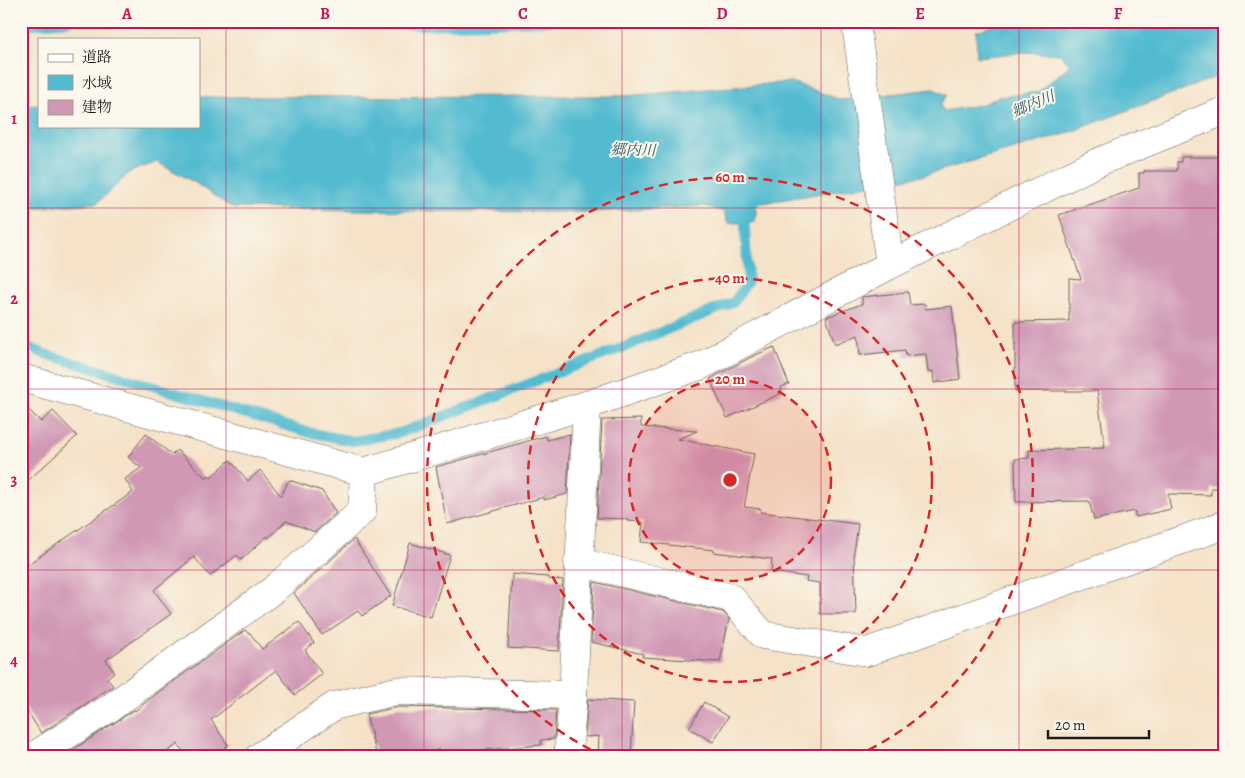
<svg xmlns="http://www.w3.org/2000/svg" width="1245" height="778" viewBox="0 0 1245 778" font-family="Alegreya,'Noto Serif JP',serif">
<style>
.water{fill:#52bbd0;stroke:#376c76}
.lines{fill:none;stroke-linecap:round;stroke-linejoin:round}
.stream{stroke:#52bbd0;stroke-width:10}
.building{fill:#d098b5}
.street-casing{stroke:#686158;stroke-width:29}
.street{stroke:#fff;stroke-width:28}
.grid{fill:none;stroke:#c2185b;stroke-width:1;stroke-opacity:0.55}
.ring{fill:none;stroke:#d62828;stroke-width:2.5;stroke-dasharray:9 6}
.labels{text-anchor:middle;dominant-baseline:central;stroke-width:4;stroke-linejoin:round;paint-order:stroke}
.water-label{font-size:15px;font-style:italic;fill:#325c64;stroke:#fbf7ec}
.centre{fill:#d62828;stroke:#fbf7ec;stroke-width:2.5}
.ring-label{font-size:15px;text-anchor:middle;font-weight:bold;fill:#d62828;stroke:#fbf7ec;stroke-width:4;stroke-linejoin:round;paint-order:stroke}
.neatline{fill:none;stroke:#c2185b;stroke-width:2}
.grid-label{font-size:16px;text-anchor:middle;font-weight:bold;fill:#c2185b}
</style>
<rect width="100%" height="100%" fill="#fbf7ec"/>
<filter id="ink" filterUnits="userSpaceOnUse"><feTurbulence type="fractalNoise" baseFrequency=".02" numOctaves="2"/><feDisplacementMap in="SourceGraphic" scale="10" xChannelSelector="R" yChannelSelector="G"/><feConvolveMatrix kernelMatrix="1 2 1 2 8 2 1 2 1" color-interpolation-filters="sRGB"/></filter>
<filter id="wash" filterUnits="userSpaceOnUse"><feTurbulence type="fractalNoise" baseFrequency=".0096" numOctaves="4" result="noise"/><feDisplacementMap in="SourceGraphic" scale="20" xChannelSelector="R" yChannelSelector="G"/><feGaussianBlur stdDeviation="1.12" result="paint"/><feColorMatrix in="noise" values="0 0 0 0 0 0 0 0 0 0 0 0 0 0 0 0 0 1.4 0 .05"/><feComposite in="paint" operator="in"/></filter>
<g filter="url(#wash)">
<rect width="100%" height="100%" fill="#f5e2c8"/>
<path class="water" d="M1008,21h216v53l-159,60 -144,42 -164,28 -2,18 -27,1 -4,-11 -18,-6 -115,6 -160,-1 -199,-3 -38,-26 -37,-20 -27,10 -33,31 -76,6v-103l18,-1v21h160v-29l427,-1 165,-14 50,18 92,-11 14,6 -7,10 4,6 36,-6 19,-8 39,-5 32,-27 -10,-11 -36,-2 -47,5 -1,-26z"/>
<g class="lines">
<g class="stream">
<path d="M341,21l83,4 124,-4"/>
<path d="M21,25l49,-4"/>
<path d="M21,344l24,10 262,78 46,9 47,-8 222,-85 112,-46 14,-21 -4,-71"/>
</g>
</g>
<g id="blocks">
<g class="building">
<path d="M1181,157h43v332l-13,-1v7l-43,-1 3,15 -35,8 -2,-6 -40,9 -5,-19 -73,1 -1,-43 14,-1v-8l76,-2 -8,-57h-82v-69l54,-1v-43l12,1 -22,-64 80,-27v-15h5v-2h33v-9h4z"/>
<path d="M908,292l2,13 15,-1 1,5 26,-3 8,73 -26,4 -1,-12 -5,1 -2,-18 -20,2 -1,-6 -45,5 -2,-20 -23,9 -9,-27 36,-13v-7z"/>
<path d="M774,347l15,37 -8,3 1,6 -55,25 -17,-39 41,-22z"/>
<path d="M21,402l20,20 12,-11 24,25 -56,51z"/>
<path d="M641,419v8l56,4 -19,8 76,15 -10,53 17,2 -1,3 98,12 -4,29 2,61h-36v-31l-14,-2 1,-4 -36,-5 1,-13 -59,-7 1,-2 -73,-8 2,-20 -16,-1v-2l-30,-1 5,-98z"/>
<path d="M146,434l26,21 5,-5 29,28 3,-3 2,2 19,-17 18,21 12,-11 21,26 8,-16 33,11 14,22 -21,19 -29,-11 -18,17 -1,-2 -26,24 -4,-5 -27,21 -16,-19 -40,33 17,24 -65,46 8,12 -7,6 6,8 -72,47 -20,-32v-132l112,-77 -8,-13 16,-11 -13,-11z"/>
<path d="M570,434l-3,60 -23,6v-3l-97,27 -11,-57 110,-31 1,4z"/>
<path d="M354,539l37,57 -29,20 -4,-5 -36,24 -28,-42z"/>
<path d="M410,543l40,12 -19,62 -39,-11z"/>
<path d="M512,574l36,3v2l15,1 -4,71 -51,-3z"/>
<path d="M594,582l129,30 6,7 -9,43 -78,-5 1,-3 -52,-12z"/>
<path d="M299,622l15,21 -9,7 17,24 -27,21 -19,-25 -65,50 17,25 -15,12h-26l-9,-13 -18,13h-98l72,-47 1,1 21,-17 89,-64 3,3h2l12,16z"/>
<path d="M588,699l46,3 -3,55h-33l1,-21 -14,1z"/>
<path d="M704,702l24,15 -15,25 -24,-14z"/>
<path d="M398,707l158,3 -2,29 -13,1v5l-100,9 -1,-5 -28,8h-35l-11,-43z"/>
</g>
</g>
</g>
<g filter="url(#ink)">
<use href="#blocks" fill-opacity="0" stroke="#686158" stroke-width="1"/>
<g class="lines">
<g class="street-casing">
<g id="street">
<path d="M857,32l33,233"/>
<path d="M21,378l343,94 223,-67 115,-40 188,-100 206,-102 128,-52"/>
<path d="M578,562l153,36 32,37 104,17 357,-127"/>
<path d="M32,757l78,-49 163,-118 89,-79 2,-39"/>
<path d="M259,757l75,-51 62,-15 177,4"/>
<path d="M568,757l5,-62 14,-290"/>
</g>
</g>
<use href="#street" class="street"/>
</g>
</g>
<path class="grid" d="M226,21v736M424,21v736M622,21v736M821,21v736M1019,21v736M21,208h1203M21,389h1203M21,570h1203"/>
<circle cx="730" cy="480" r="101" fill="#d62828" fill-opacity=".12"/>
<g class="ring">
<circle cx="730" cy="480" r="101"/>
<circle cx="730" cy="480" r="202"/>
<path d="M604 756A303 303 0 1 1 856 756"/>
</g>
<g class="labels">
<g class="water-label">
<text transform="translate(1033 104) rotate(-23)">郷内川</text>
<text transform="translate(633 150) rotate(1)">郷内川</text>
</g>
</g>
<circle cx="730" cy="480" r="8" class="centre"/>
<g class="ring-label">
<text x="730" y="182">60 m</text>
<text x="730" y="283">40 m</text>
<text x="730" y="384">20 m</text>
</g>
<rect width="1245" height="778" fill="none" stroke="#fbf7ec" stroke-width="55"/>
<rect x="38" y="38" width="162" height="90" fill="#fbf7ec" stroke="#a29f99"/>
<rect x="48" y="54" width="25" height="8" fill="#ffffff" stroke="#a29f99"/>
<text x="82" y="62" font-size="15" fill="#1c1c1c">道路</text>
<rect x="48" y="75" width="25" height="15" fill="#52bbd0" stroke="#a29f99"/>
<text x="82" y="88" font-size="15" fill="#1c1c1c">水域</text>
<rect x="48" y="100" width="25" height="15" fill="#d098b5" stroke="#a29f99"/>
<text x="82" y="112" font-size="15" fill="#1c1c1c">建物</text>
<path d="M1048 730v8h101v-8" fill="none" stroke="#1c1c1c" stroke-width="2.5"/>
<text x="1055" y="730" font-size="15" fill="#1c1c1c" stroke="#fbf7ec" stroke-width="4" paint-order="stroke">20 m</text>
<rect x="28" y="28" width="1190" height="722" class="neatline"/>
<g class="grid-label">
<text x="127" y="19">A</text>
<text x="325" y="19">B</text>
<text x="523" y="19">C</text>
<text x="722" y="19">D</text>
<text x="920" y="19">E</text>
<text x="1118" y="19">F</text>
<text x="14" y="124">1</text>
<text x="14" y="304">2</text>
<text x="14" y="485">3</text>
<text x="14" y="666">4</text>
</g>
</svg>
